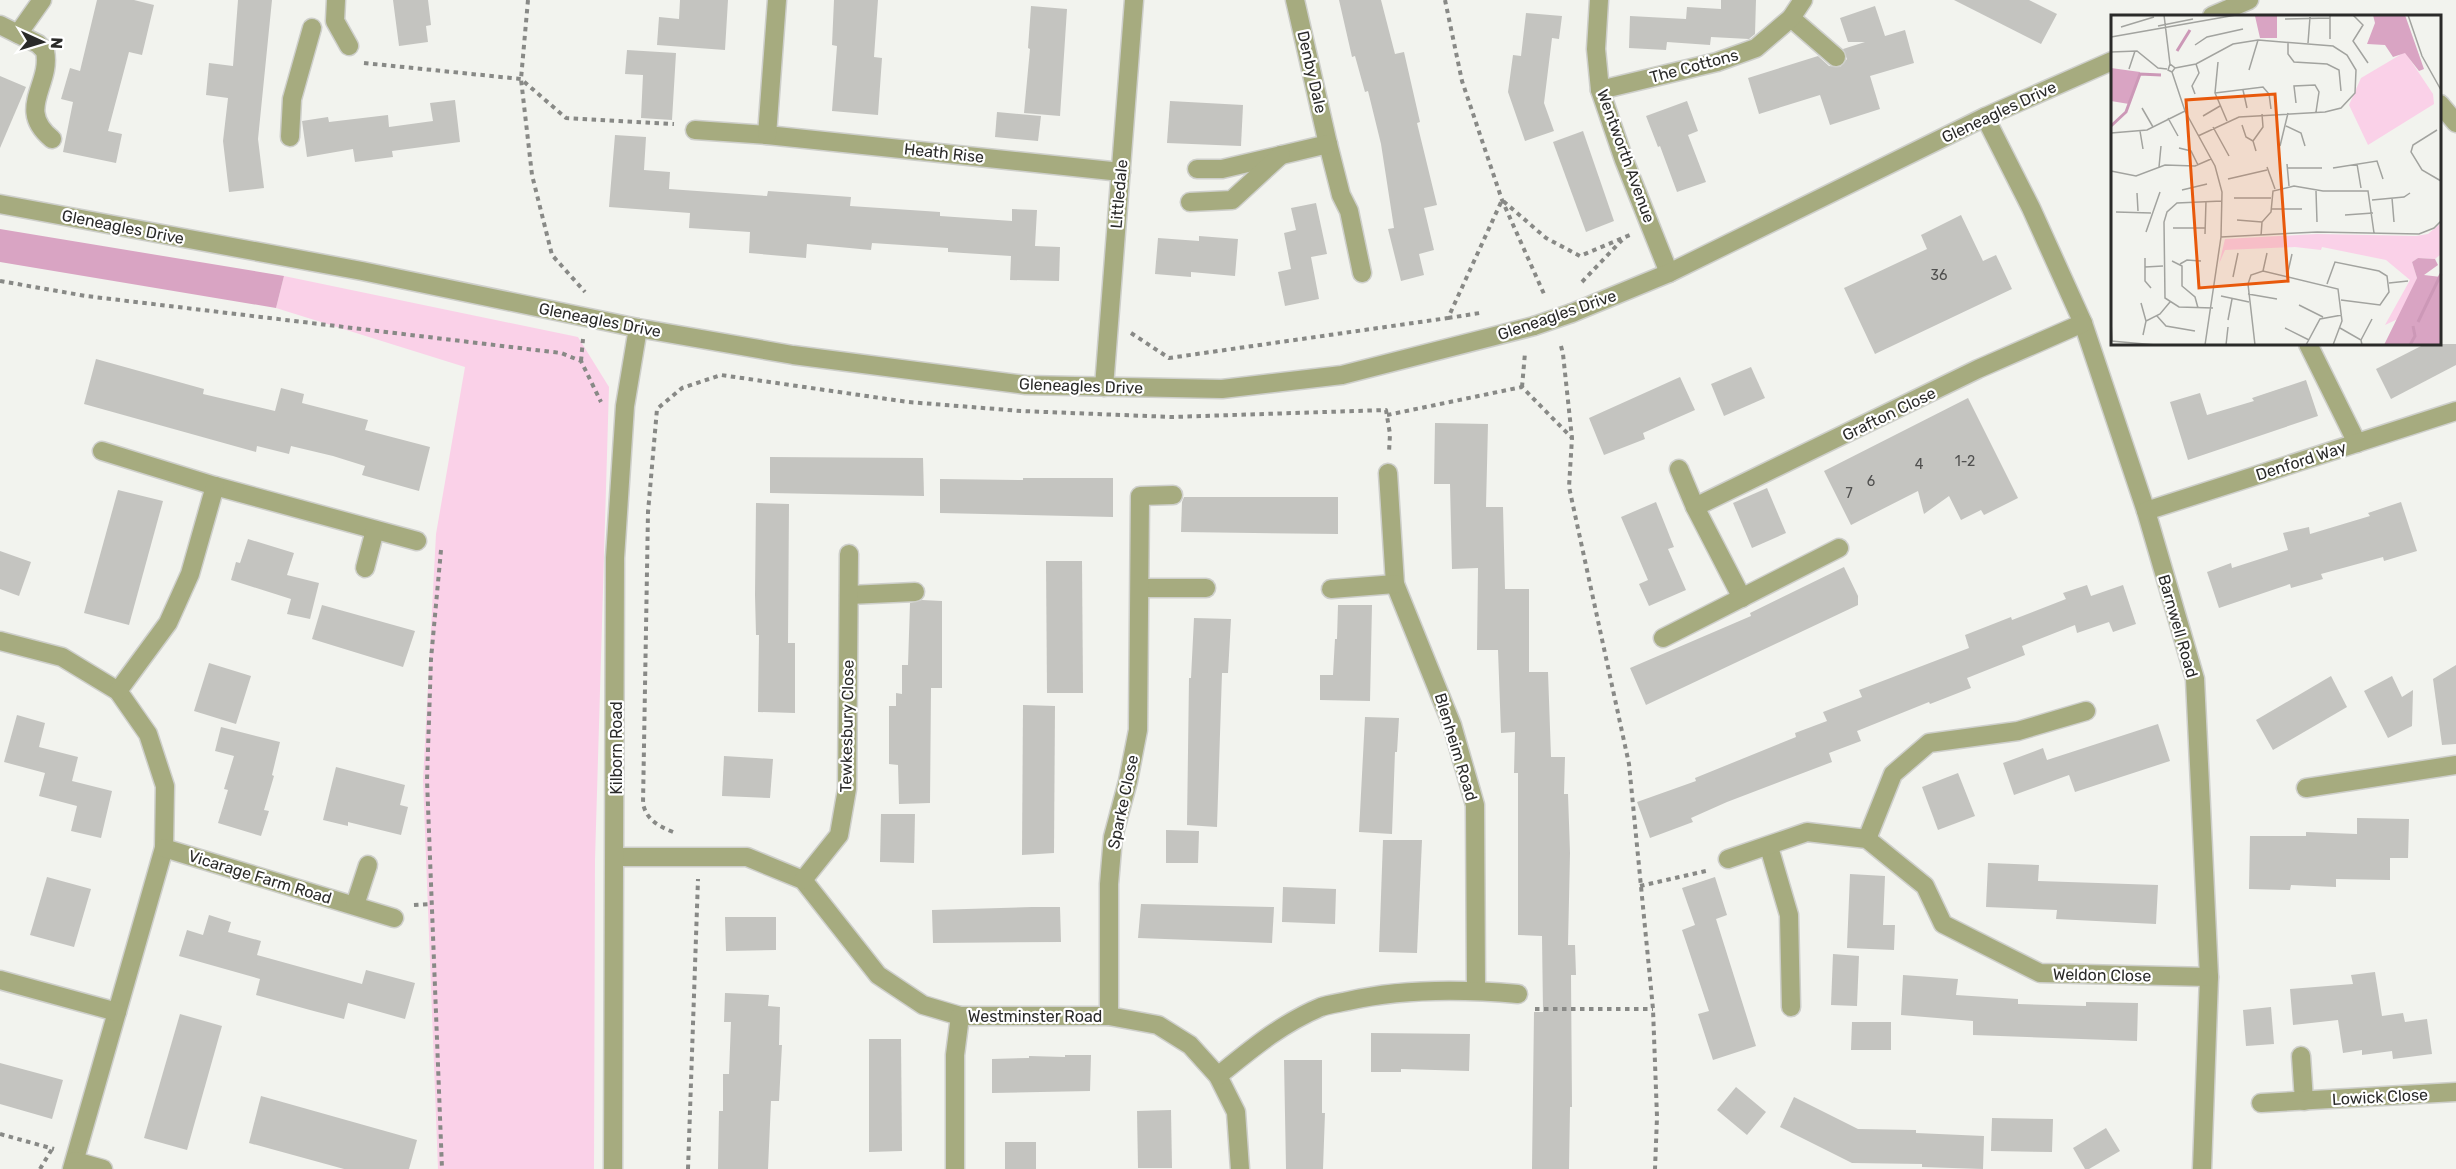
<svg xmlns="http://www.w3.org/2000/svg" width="2456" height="1169" viewBox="0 0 2456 1169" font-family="Rubik,sans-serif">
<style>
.green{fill:#fad1e8}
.forest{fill:#d9a4c3}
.building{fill:#c4c4c0}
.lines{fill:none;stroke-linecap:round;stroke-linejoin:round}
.minor-casing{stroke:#cecfcb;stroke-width:21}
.path{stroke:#888986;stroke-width:4;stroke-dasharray:4.5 4.5;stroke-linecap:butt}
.minor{stroke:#a6ab7f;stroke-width:18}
.minor-bridge-casing{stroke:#cecfcb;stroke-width:21;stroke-linecap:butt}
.minor-bridge{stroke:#a6ab7f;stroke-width:18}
.labels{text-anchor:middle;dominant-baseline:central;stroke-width:4.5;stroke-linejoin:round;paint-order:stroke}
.number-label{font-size:14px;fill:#50504f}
.street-label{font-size:16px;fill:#2a2a29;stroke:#fff}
.inset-river{fill:none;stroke:#cc98b7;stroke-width:3}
.inset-road{fill:none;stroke:#a2a39f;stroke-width:1.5}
.view{fill:#e8590c;fill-opacity:0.15;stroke:#e8590c;stroke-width:3}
.inset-edge{fill:none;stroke:#2a2a29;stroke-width:3}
</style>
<rect width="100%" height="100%" fill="#f2f3ee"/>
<path class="green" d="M284,276l294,61 31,50 -14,473 -1,309h-156l-15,-389 13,-246 29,-167 -189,-59z"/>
<path class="forest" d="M0,229l284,47 -8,32 -276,-46z"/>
<g class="building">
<path d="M97,0h37l20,5 -12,50 -13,-3 -21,79 14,3 -6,29 -53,-11 10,-50 -12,-3 9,-31 10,3z"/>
<path d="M238,0h34l-14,139 6,49 -35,4 -6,-51 5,-43 -22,-3 3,-32 24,3z"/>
<path d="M393,0h35l3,25 -5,1 2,16 -29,4z"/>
<path d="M680,0h48l-3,50 -68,-5 2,-28 20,2z"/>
<path d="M834,0h44l-4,57 8,1 -4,57 -46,-4 5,-65 -5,-1z"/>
<path d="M1339,0h42l14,54 9,-2 16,70 -3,1 20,82 -13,3 10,42 -15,4 5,21 -23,6 -13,-52 6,-1 -13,-84 -13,-53 -3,1 -10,-36 -3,1z"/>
<path d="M1721,0h35l-1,34 -6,5 -38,-2 -1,8 -43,-3 -1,8 -37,-2 1,-32 56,3 1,-12 34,2z"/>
<path d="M1954,0h75l28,14 -16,30z"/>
<path d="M1031,6l36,3 -7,107 -36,-3 6,-64 -2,-1z"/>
<path d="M1875,6l10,30 20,-6 9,33 -44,13 10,33 -50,16 -10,-30 -61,19 -11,-36 70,-22 11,10 11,1 7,-8 -4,-10 22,-7h-17l-8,-24z"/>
<path d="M1526,13l36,3 -3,23 -7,-1 -8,65 10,28 -29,10 -17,-49 5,-37 8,1z"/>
<path d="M627,50l49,3 -4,67 -31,-2 2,-43 -18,-1z"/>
<path d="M0,76l26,11 -26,61z"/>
<path d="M455,100l5,42 -68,9 1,6 -38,5 -2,-13 -46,8 -5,-36 26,-4 1,5 59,-7 1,12 44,-6 -3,-18z"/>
<path d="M1170,101l73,4 -2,41 -74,-3z"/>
<path d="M1687,101l11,30 -10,4 18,47 -29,10 -17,-46 -2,1 -12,-31z"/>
<path d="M997,112l44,4 -3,25 -43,-4z"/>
<path d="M1583,131l31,90 -28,11 -33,-90z"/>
<path d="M615,135l31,2 -2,33 26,2 -1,17 98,7 1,-5 83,6 -1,9 90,6v4l72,5v-12l25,1 -2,36 25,1 -1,34 -49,-1 1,-24 -63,-4v-4l-76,-5 -1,7 -64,-6 -1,14 -57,-5 1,-21 -61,-4 1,-15 -81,-6z"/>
<path d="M1316,203l11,51 -16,3 8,42 -34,7 -7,-34 13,-3 -7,-36 12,-3 -5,-22z"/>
<path d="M1961,215l22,46 13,-6 16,34 -137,65 -31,-66 83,-39 -6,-14z"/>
<path d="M1199,236l39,3 -3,37 -44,-4v5l-36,-3 3,-36 41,3z"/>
<path d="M2425,344h31v21l-65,34 -15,-30z"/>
<path d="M96,359l108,30 -1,5 72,17 6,-23 23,6 -2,9 66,17 -3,10 65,17 -11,44 -57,-16 3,-9 -32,-10 -42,-10 -2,8 -32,-8 -1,6 -172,-48z"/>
<path d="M1751,367l14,31 -41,18 -13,-32z"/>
<path d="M1680,377l15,33 -52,23 2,6 -41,16 -15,-37z"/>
<path d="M2306,380l12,36 -130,44 -18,-58 30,-9 7,22 47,-14 -2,-3z"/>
<path d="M1968,398l50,100 -34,17 -3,-5 -20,10 -12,-24 -25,18 -6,-23 -67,34 -27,-54z"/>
<path d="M1435,423l53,1 -2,83h17l2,82h24v83h19l3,85h14l-1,37h4l2,59 -2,92h7l1,30h-5l1,132h-2l-1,62h-37l2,-157h9l-1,-76 -24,-1v-162h-4l1,-41 -14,1 -3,-83h-21l1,-82 -26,1 -2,-85h-16z"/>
<path d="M770,457l153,1 1,38 -154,-3z"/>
<path d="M1023,478h90v39l-173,-4v-34l83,1z"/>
<path d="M1767,488l19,45 -34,15 -19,-45z"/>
<path d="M118,490l45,11 -34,124 -45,-12z"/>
<path d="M1184,497h154v37l-157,-2 1,-30z"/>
<path d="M1656,502l18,45 -6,2 18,41 -37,16 -10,-22 9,-4 -27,-63z"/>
<path d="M2401,502l16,49 -33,10 -1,-4 -62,17 2,5 -32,9 -1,-4 -71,24 -12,-36 24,-9 1,5 56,-18 -5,-17 26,-6 1,7 60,-18 -2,-3z"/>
<path d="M756,503l33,1 -1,139h7v70l-37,-1 1,-77h-3l-1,-40z"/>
<path d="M248,539l46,14 -7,22 32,8 -9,36 -23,-5 4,-15 -60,-19 5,-18 4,1z"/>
<path d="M0,551l31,11 -12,34 -19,-7z"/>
<path d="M1046,561h36l1,132h-36z"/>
<path d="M1844,567l14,29v9l-212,100 -16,-37 121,-52 -1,-3z"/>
<path d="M2087,585l4,11 32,-11 13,39 -23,8 -4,-10 -32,11 -2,-8 -53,21 3,9 -58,23 4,10 -41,16 -1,-2 -72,29 4,10 -32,12 3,9 -105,40 -36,16 2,4 -43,16 -13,-36 59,-21 -1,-3 101,-41 -1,-4 32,-12 -4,-9 39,-15 -3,-7 110,-42 -4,-13 46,-18 1,3 54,-21 -3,-6z"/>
<path d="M922,600l20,1v87h-11l-1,115 -31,1 -1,-39 -9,-1v-58h7v-13l6,1v-29h6l2,-62z"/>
<path d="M322,605l93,26 -12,36 -91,-28z"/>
<path d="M1338,605h34l-2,96 -50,-1v-25h13l2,-36h2z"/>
<path d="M1194,618l37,1 -3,54h-6l-5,154 -30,-2 2,-147h2z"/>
<path d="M209,663l42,13 -15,48 -42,-13z"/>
<path d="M2456,665v79l-14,1 -9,-66z"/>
<path d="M2331,676l16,31 -74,43 -17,-30z"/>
<path d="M2392,676l10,21 11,-7 -1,36 -24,12 -24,-47z"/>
<path d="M1023,705l32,1 -1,147 -32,2z"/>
<path d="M17,715l28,8 -6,24 39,10 -6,24 40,10 -11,47 -30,-7 6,-25 -38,-10 6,-23 -41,-11z"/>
<path d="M1365,717l34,1 -2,34h-2l-3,82 -33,-2z"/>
<path d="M2158,724l12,37 -95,31 -6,-17 -55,20 -11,-32 40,-15 4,12z"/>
<path d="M221,727l59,15 -8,33 2,1 -10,34 5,1 -8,25 -43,-13 10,-33 -4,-1 10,-33 -19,-5z"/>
<path d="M724,756l49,3 -3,39 -48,-2z"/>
<path d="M336,767l69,18 -5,20 8,2 -7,28 -53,-13v4l-25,-6z"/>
<path d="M1958,773l17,43 -37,14 -16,-43z"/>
<path d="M881,814h34l-1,49 -34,-1z"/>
<path d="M2357,818l52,1 -1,39h-18v22l-54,-1v8l-45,-2 -1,5 -41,-1 1,-53h56v-4l51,2z"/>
<path d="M1166,830l33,1 -1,32h-32z"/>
<path d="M1383,840h39l-5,113 -38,-1z"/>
<path d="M1988,863l51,2 -1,16 120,4 -2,39 -100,-5 1,-9 -71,-3z"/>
<path d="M1850,874l35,2 -2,49h12l-1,25 -47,-2z"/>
<path d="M47,877l44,12 -17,58 -44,-12z"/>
<path d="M1715,877l12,38 -11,4 40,127 -43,14 -15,-46 11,-3 -27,-81 13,-5 -13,-37z"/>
<path d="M1283,887l53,2 -1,35 -53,-2z"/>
<path d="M1141,904l133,3 -2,36 -134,-5z"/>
<path d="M1032,907h28l1,35 -128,1 -1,-33z"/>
<path d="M209,915l22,7 -3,10 33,9 -4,14 105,29 4,-14 49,13 -10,36 -57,-16 -4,16 -34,-9 -54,-15 4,-16 -81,-23 8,-26 16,5z"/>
<path d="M725,917h51v33l-50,1z"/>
<path d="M1833,954l26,2 -2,50 -26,-1z"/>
<path d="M2375,972l7,44 21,-3 2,9 22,-3 5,35 -39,5 -1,-8 -30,4v-5l-19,3 -5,-33 -45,5 -3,-36 63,-5 -2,-9z"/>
<path d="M1903,975l55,4 -2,16 62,4v5l68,2v-4l52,1 -1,38 -164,-6v-14l-72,-6z"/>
<path d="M725,993l44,2 -1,11 12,1 -1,38h3l-3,56h-8l-3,68h-50l1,-58h4v-37h6l2,-52h-7z"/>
<path d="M2271,1007l3,37 -28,2 -3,-36z"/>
<path d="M180,1014l42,12 -35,124 -43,-12z"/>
<path d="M1852,1022h39v28h-40z"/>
<path d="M1371,1033l99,1 -1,37 -68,-2v3h-30z"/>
<path d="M869,1039h32l1,112 -33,1z"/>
<path d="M1065,1055h26l-1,36 -98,2v-34l37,-1v-2l36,1z"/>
<path d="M1284,1060h38v53h3l-2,56h-37z"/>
<path d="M0,1063l63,17 -11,39 -52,-15z"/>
<path d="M1736,1087l30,25 -19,23 -30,-25z"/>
<path d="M261,1096l156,44 -8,29h-65l-95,-26z"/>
<path d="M1794,1097l64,32 58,1v3l68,3 -1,33 -61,-2v-3l-70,-1 -72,-36z"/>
<path d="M1171,1110l1,58h-34l-1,-57z"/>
<path d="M1992,1118l61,1 -1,33 -61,-1z"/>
<path d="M2106,1128l14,23 -31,18h-4l-12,-21z"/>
<rect x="1005" y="1142" width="31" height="27"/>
</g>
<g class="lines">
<g class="minor-casing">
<g id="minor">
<path d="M336,0l-1,21 14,25"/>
<path d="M1295,0l33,144 13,51 8,16 13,62"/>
<path d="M1599,0l-3,49 4,41 24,70 45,113"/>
<path d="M2212,16l37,-16"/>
<path d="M1791,18l45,39"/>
<path d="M0,25l38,19 7,7c7,34 -30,58 7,88"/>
<path d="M18,34l24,-34"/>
<path d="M1600,90l117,-28 39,-14 35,-30 12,-18"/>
<path d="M2440,104l16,19"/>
<path d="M1985,117l46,91 52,115 63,188 49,168 14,298 -7,192"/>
<path d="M695,130l72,5 354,37"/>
<path d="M767,135l10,-135"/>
<path d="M290,137l2,-38 20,-71"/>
<path d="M1197,169h25l106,-25"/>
<path d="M1190,202l42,-2 49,-45"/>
<path d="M0,204l362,67 276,57 155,27 233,30 196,4 120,-14 192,-49"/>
<path d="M1572,313l97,-40 316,-156 127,-56"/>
<path d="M2308,344l49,99"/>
<path d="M1104,387l30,-387"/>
<path d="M102,451l113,35 202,55"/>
<path d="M1679,469l16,38 47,91"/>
<path d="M1388,473l7,111 57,141 23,80 1,185"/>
<path d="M1695,507l283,-138 105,-46"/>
<path d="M2146,511l310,-100"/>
<path d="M365,568l10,-38"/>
<path d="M1141,588h65"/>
<path d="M1331,589l64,-5"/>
<path d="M849,595l66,-3"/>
<path d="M1663,638l176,-90"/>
<path d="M0,641l62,16 56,34 30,43 17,52 -1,62 -92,321"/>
<path d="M118,691l50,-68 22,-49 25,-88"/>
<path d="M2306,788l150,-23"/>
<path d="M1867,839l26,-65 36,-31 89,-12 68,-20"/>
<path d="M1769,847l20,68 2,92"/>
<path d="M164,848l230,70"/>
<path d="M616,857h131l56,23 75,95 45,30 37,11h149l49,9 32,20 28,31 18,36 4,57"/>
<path d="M1728,859l79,-27 60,7 58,47 18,38 97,49 169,4"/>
<path d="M803,880l36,-45 8,-46 2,-235"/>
<path d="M355,905l13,-40"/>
<path d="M0,980l117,32"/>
<path d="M1109,1016v-132l4,-47 15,-56 10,-51 2,-234 33,-1"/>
<path d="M2301,1056l3,45"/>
<path d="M1218,1076c32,-26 64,-53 103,-69 8,-3 18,-4 27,-6 56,-13 114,-12 170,-7"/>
<path d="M2261,1103l195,-11"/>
<path d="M75,1161l28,8"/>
<path d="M613,1169l2,-611 10,-152 13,-78"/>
<path d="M955,1169v-114l5,-39"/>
</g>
</g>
<g class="path">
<path d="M528,0l-7,79 11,96 20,80 33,37"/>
<path d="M1445,0l17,81 40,119 42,94"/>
<path d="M364,63l157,16 45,39 108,6"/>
<path d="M0,281l86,15 475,57 20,8 20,41"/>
<path d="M1582,282l40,-42"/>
<path d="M1448,318l32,-5"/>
<path d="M1131,333l38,25 279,-40 54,-118 44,38 34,18 50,-21"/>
<path d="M1561,346l2,8 9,84 -3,49 60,277 24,245 4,108 -2,52"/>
<path d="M581,361l2,-22"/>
<path d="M1522,387l3,-34"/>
<path d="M1387,415l135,-28 50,51"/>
<path d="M441,550l-10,109 -4,121 15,389"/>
<path d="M673,832c-15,-6 -26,-12 -30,-28l5,-292 9,-103 25,-21 39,-13 187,27 113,9 151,6 214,-7 4,24 -1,18"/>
<path d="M1640,886l70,-16"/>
<path d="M414,905l17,-1"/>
<path d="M1535,1009h118"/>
<path d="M0,1134l54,15"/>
<path d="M40,1169l12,-20"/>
<path d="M688,1169l10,-290"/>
</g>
<use href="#minor" class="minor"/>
<g class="minor-bridge-casing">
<path id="minor-bridge" d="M1534,326l38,-13"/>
</g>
<use href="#minor-bridge" class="minor-bridge"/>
</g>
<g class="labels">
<g class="number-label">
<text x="1939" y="275">36</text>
<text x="1965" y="461">1-2</text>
<text x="1919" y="464">4</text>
<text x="1871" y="481">6</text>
<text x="1849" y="493">7</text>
</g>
<g class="street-label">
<text transform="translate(1694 66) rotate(-15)">The Cottons</text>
<text transform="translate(1312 72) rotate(77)">Denby Dale</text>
<text transform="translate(1999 112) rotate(-25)">Gleneagles Drive</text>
<text transform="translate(944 153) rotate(6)">Heath Rise</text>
<text transform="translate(1626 156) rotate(70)">Wentworth Avenue</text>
<text transform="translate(1119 194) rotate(-85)">Littledale</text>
<text transform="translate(123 227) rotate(11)">Gleneagles Drive</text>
<text transform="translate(1557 315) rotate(-19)">Gleneagles Drive</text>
<text transform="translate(600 320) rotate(11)">Gleneagles Drive</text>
<text transform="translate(1081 386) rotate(2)">Gleneagles Drive</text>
<text transform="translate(1889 414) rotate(-26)">Grafton Close</text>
<text transform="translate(2301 461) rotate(-18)">Denford Way</text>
<text transform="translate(2178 626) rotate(74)">Barnwell Road</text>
<text transform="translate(847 726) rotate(-89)">Tewkesbury Close</text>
<text transform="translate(1456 747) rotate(73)">Blenheim Road</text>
<text transform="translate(616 748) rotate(-90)">Kilborn Road</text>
<text transform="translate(1123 802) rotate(-78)">Sparke Close</text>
<text transform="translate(260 877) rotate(17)">Vicarage Farm Road</text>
<text transform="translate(2102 975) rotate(1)">Weldon Close</text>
<text x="1035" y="1016">Westminster Road</text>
<text transform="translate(2380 1097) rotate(-3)">Lowick Close</text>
</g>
</g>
<g transform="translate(2111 15)">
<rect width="330" height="330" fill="#f2f3ee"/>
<path d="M294,37l28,42 1,10 -66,41 -19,-40 12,-27zM330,208l-1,32 -5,4 -17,-1 -6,4 5,16 -17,40 -15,7 25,-45 -24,-20 -64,-13 -1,3 -26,-3 -70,3 -6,14 6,-25 92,-5 99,2 12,-2z" fill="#fad1e8"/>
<path d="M166,0v23h-17l-5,-22zM262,0h32l19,54 -5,2 -14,-18 -12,4 -8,-12 -18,-1 8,-21zM0,53l29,4 -11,32 -18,-3zM307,243l17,1 3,6 -14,10 17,2v68h-57l33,-67 -5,-16z" fill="#d9a4c3"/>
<path class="inset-river" d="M66,36l13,-21M0,111l15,-14 14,-38 21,1M307,307l23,-48M299,330l5,-9 -2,-10"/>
<path class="inset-road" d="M53,0l6,49M219,0v24M242,0l10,10 -10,16 15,22M297,0l14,41 19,34M174,4l45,-1M47,11l35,-7M10,12l33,-10M0,22l125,-22M177,27v12l6,8 33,2 12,6 2,21M197,28l2,-26M84,30l12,-8 36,-8M0,37l26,-1 21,17 9,1M107,47l-3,31 12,28M64,53l21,-4 37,-20 25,-4 75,6 14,9 9,15 -1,23 -14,15 -16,4 -86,5 -41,19M18,54l6,-18M138,55l9,-30M61,57l3,-4 -5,-4 -2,6 4,2 13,39 30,55 7,26 -1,45 -16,108M132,75l4,18M104,78l48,-6 6,7 2,15M84,79l-3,-8 7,-13 -3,-9M185,88l-2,-17 21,-1 4,7 -3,20M31,93l11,19M92,101l17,-10M57,103l10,18M131,110l4,12 7,4M175,111l15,7 4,13M102,112l16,29M326,115l-24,15 -2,7 11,18 19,11M29,116l3,18M0,118l36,-3 38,-19M169,131l8,-33M68,133l12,3 7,14M145,136l-3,-10 10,-14 -1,-13M176,149l2,22M246,149l4,24M48,152l2,-21M156,152l8,22M176,153h35M222,153l44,-7 6,18M0,156l25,5 29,-11 30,1 16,-7M117,164l39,-9M71,175l25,-6M205,176l1,31M26,178l1,18M123,183h37M281,183l2,24M261,185l32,-3 6,-4M161,194h30M5,197l35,1M234,200l28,-2M126,205l25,2M62,213h32M35,217l14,-40M94,219l1,-33M150,221l1,-14 9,-10 2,-21 21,-5 29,5h45l6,42M110,222l96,-5 102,2 15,-6 7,-7M34,243v23l6,7M61,246l10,5v20l13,11 3,11M69,249l7,-4 14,1M34,252l18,-1M152,256l4,-18M176,261l5,-22M122,262l5,-24M278,268l19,-2M216,269l8,-22 44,9 8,5 2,16 -9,13 -39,-5M137,279l29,5M110,281l28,6M30,288l5,18M188,290l24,12M102,293l-34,-1 -14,-9 -1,-76 3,-10 10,-9 45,-2M46,301l9,10 29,5M117,305l4,-21M0,306l1,20M174,313l24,12M229,313l21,12 1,5M32,320l3,-14 14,-7 10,-12M250,325l11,-21M0,326l45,4M115,330l2,-18M144,330l-7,-61 3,-9 12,-4 75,18 4,32 -9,24M195,330l14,-26 22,-4"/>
<path class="view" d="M164,79l13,187 -89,7 -13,-188z"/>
<rect width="330" height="330" class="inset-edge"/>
</g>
<g transform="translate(42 42) rotate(94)" stroke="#ffffff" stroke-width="4.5" paint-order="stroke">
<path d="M0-4.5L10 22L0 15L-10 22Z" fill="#2a2a29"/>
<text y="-9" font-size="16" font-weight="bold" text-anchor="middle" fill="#2a2a29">N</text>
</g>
</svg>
